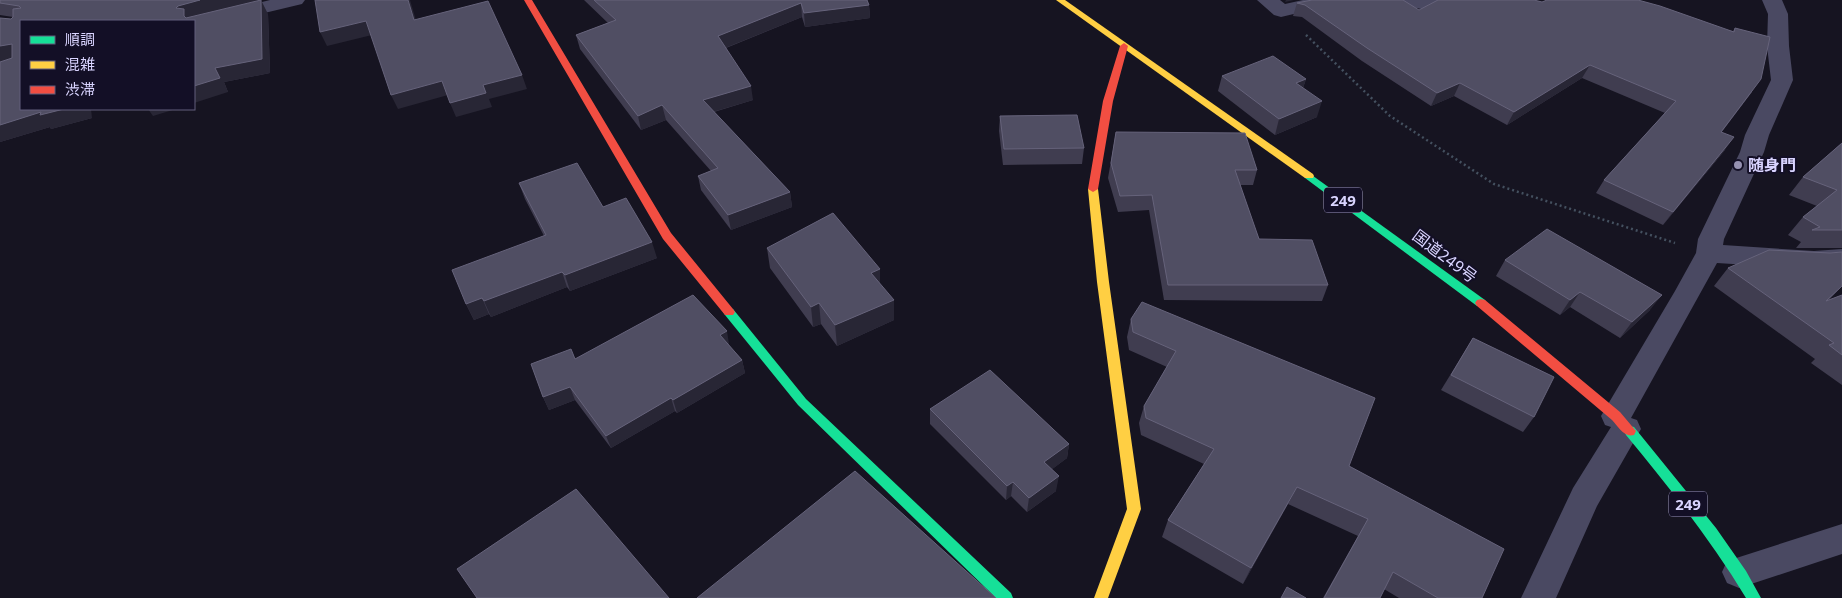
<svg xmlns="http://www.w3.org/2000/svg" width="1842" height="598" viewBox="0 0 1842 598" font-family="'Noto Sans','Noto Sans JP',sans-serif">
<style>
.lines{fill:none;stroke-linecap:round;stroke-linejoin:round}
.path{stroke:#44505f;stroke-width:2.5;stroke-dasharray:2 3;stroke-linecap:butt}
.street{fill:#4a4962;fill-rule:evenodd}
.fast{fill:#16e098;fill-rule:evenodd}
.slow{fill:#ffcf43;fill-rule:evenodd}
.jam{fill:#f24e42;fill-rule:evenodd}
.wall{fill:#403d50}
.shaded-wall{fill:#282635}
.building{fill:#504e63;stroke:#66637b}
.poi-dot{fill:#9591b1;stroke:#130f26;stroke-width:2}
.labels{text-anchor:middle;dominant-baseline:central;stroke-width:4;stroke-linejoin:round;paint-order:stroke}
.shield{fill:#130f26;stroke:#9e99be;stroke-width:1}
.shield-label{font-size:15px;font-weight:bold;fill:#d9d4ff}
.poi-label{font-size:16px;font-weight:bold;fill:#d9d4ff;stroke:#130f26;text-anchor:start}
.street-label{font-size:16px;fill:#d9d4ff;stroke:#130f26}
</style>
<rect width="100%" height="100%" fill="#161421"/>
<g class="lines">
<path class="path" d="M1306,35l84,81 104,68 181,59"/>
<g class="street">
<path d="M270,0h35l-3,4 -108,26v-9h-8z"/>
<path d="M1257,0h23l5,4 18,-4h36l-3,4 -55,13 -7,-2z"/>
<path d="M1392,0h77l-3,4 -34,7 -37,-7z"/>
<path d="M1762,0h20l6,14 1,32 4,34 -24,55 -5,17 -40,87 -1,6 91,6 28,-2v18l-28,2 -97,-6 -86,155 6,2 4,9 -44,77 -41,92h-35l52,-110 38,-61 -6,-2 -4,-9 74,-125 21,-38 2,-14 42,-87 5,-17 26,-55 -4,-34 1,-32z"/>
<path d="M1842,524v30l-103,34 -12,-5 -5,-11 5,-11z"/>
</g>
<g class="fast">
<path d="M1309,173l176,127 2,3 -2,3h-8l-172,-128 -1,-2 1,-2z"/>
<path d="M729,308l4,1 73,90 205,194 2,5h-17l-198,-193 -73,-90 -2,-3 2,-3z"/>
<path d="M1630,426l4,1 82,101 30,43 15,27h-15c-35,-58 -77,-111 -120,-163l-2,-4 2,-4z"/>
</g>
<g class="slow">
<path d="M1056,0h9l248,174 1,2 -1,2h-8z"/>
<path d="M1093,186l5,3 11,93 32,227 -33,89h-14l33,-89 -30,-227 -9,-93z"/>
</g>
<g class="jam">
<path d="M524,0h8l139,233 62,76 2,3 -2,3h-8l-62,-76z"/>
<path d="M1124,43l4,3 -15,55 -15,88 -5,3 -5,-3 15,-88 17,-55z"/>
<path d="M1481,299l4,1 135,112 16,19 -2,4c-10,3 -16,-9 -22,-15l-135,-114 -2,-3 2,-3z"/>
</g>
</g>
<g class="wall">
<path d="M0,0h262l-19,5 25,9 2,59 -46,9 4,10 -207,-71 71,97 -41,11 -1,-2 -50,15v-124l11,1 2,-2 -13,-2z"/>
<path d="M584,0h283l2,5 1,13 -65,9 -3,-10 -76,31 27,52 -39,12 76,80 2,15 -61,23 -30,-40 -3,-14 13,-5 -45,-51 -25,10 -61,-81 -4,-14 32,-12z"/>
<path d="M1542,2l191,29 2,-3 17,64 -31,41 4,17 -62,75 -67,-32 8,-13 61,-67 -83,-35 -75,47 -53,-29 -23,10 -69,-45 -60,-44 -9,-1 4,-13 122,7z"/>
<path d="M1222,76l84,3 -3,9 14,29 -42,18 -57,-44z"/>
<path d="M1000,116l84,32 -2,16 -79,1 -4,-34z"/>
<path d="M1116,132l141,38 -4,15h-13l19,54 69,46 -6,16 -158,-1 -15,-90 -31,2 -10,-34z"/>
<path d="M1842,143v105h-46l5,-6 -13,-7 15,-18 14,-11 -28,-11 14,-18z"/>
<path d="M519,183l84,24 54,51 -87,33 -3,-4 -76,30 -2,-3 -15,6 -8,-16 78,-68 -19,-37z"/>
<path d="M767,248l113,21v15l14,36 -57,26 -16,-22 -8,3 -43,-59z"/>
<path d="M1842,252v34l-14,15 14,-6v90l-31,-22 4,-4 -101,-73 14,-18 102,-15z"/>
<path d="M1505,260l145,50 -30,28 -50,-31 -10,8 -64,-39z"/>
<path d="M1131,319l218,147 133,132h-83l-15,-9 -4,9h-57l35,-62 -70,-32 -45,80 -81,-47 6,-17 36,-56 -63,-29 -2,-12 5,-17 23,-39 -38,-17 -2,-13z"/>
<path d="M1473,338l61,79 -11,15 -82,-42z"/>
<path d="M729,344l-1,1 14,15 3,13 -68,40 -2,-2 -64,37 -36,-48 -26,10 -6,-13 32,-38z"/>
<path d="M930,409l139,35 -2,14 -15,11 4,22 -29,21 -16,-16 -5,4 -76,-76z"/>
</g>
<g class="shaded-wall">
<path d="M200,0h62l-73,18 -5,3 -8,-13 2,-2z"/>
<path d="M261,0l7,14 2,59 -46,9 4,10 -34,11v-17z"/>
<path d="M408,0h2l10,34 -6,-14z"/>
<path d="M1286,0h8l-9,2z"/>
<path d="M801,3l1,14 -82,33 -2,-14z"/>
<path d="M869,5l1,13 -65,9 -1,-14z"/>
<path d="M366,21l6,14 -45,11 -7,-14z"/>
<path d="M12,44l9,12 -21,6v-16z"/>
<path d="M1590,65l-8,13 -75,47 7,-13z"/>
<path d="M522,75l5,14 -38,10 3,8 -36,10 -6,-14 33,-18z"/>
<path d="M1306,79l-5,15 -5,-11z"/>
<path d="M442,81l6,14 -50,14 -7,-14z"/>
<path d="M1460,83l-6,13 -23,10 6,-13z"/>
<path d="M751,86l2,14 -47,14 -3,-14z"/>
<path d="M1322,101l-5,16 -42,18 4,-16z"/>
<path d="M662,105l4,15 -25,10 -3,-14z"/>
<path d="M64,109h27l1,9 -41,11 -1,-2 -50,15v-17l41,-13z"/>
<path d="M148,109h28l-23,7z"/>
<path d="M1734,137l-9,13 -62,75 10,-13z"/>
<path d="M790,192l2,15 -61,23 -3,-15z"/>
<path d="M652,242l5,16 -87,33 -5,-16z"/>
<path d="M880,269v20l-9,-16z"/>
<path d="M562,272l5,15 -76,30 -7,-16z"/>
<path d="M1580,292l-10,15 -10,8 10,-15z"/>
<path d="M1662,295l-12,15 -30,28 12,-16z"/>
<path d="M482,298l7,16 -15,6 -8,-16z"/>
<path d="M894,300v20l-57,26 -2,-21z"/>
<path d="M819,303l2,21 -8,3 -2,-20z"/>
<path d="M727,331l2,13 -6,4 -3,-13z"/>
<path d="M742,360l3,13 -68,40 -4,-13z"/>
<path d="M570,387l5,13 -26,10 -6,-13z"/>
<path d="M671,398l4,13 -64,37 -5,-12z"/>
<path d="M1069,444l-2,14 -25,19 2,-15z"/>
<path d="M1059,476l-3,15 -29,21 2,-14z"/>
<path d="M1013,482l-2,14 -5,4 1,-14z"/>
<path d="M1297,487l-9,17 -45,80 8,-16z"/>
</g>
<g class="building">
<path d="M0,0h200l-22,6 -2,2 8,1v7l2,2 75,-18 1,59 -47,9 5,10 -26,8v-65h-173v88h43l-24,6 1,-3 -41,13v-63l12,-4v-14l-12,2v-28l11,1 2,-2v-8l8,-1 -2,-2 -19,-3z"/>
<path d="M315,0h93l6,20 74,-19 34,74 -39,10 3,8 -36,10 -8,-22 -51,14 -25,-74 -46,11z"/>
<path d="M594,0h273l2,5 -65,8 -3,-10 -83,33 33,50 -48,14 87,92 -62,23 -30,-39 20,-8 -56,-63 -24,11 -62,-81 40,-15z"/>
<path d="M1312,0h91l16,10 19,-10h96l8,2 5,-2h91l22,6 74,26 1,-4 35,9 -9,42 -40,53 13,5 -61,75 -69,-32 72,-79 -86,-36 -76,47 -54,-29 -23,10 -70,-45 -62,-43 -8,-2z"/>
<path d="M1273,56l33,23 -10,4 26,18 -43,18 -57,-43z"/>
<path d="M1077,115l7,33 -80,1 -4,-33z"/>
<path d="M1116,132l129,1 12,37h-22l24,69 53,1 16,45h-160l-16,-90 -32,1 -9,-33z"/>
<path d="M1842,143v87h-30l8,-3 -17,-10 34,-27 -34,-13z"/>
<path d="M577,163l26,44 23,-9 26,44 -87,33 -3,-3 -78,29 -2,-3 -16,6 -14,-34 94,-35 -27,-52z"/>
<path d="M833,213l47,56 -9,4 23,27 -59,25 -16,-22 -8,4 -44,-59z"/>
<path d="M1547,229l115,66 -30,27 -52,-30 -10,8 -65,-40z"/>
<path d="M1769,250l61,3 12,-1v34l-16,15 16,-6v60l-13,-10 5,-2 -106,-75z"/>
<path d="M693,295l34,36 -7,4 22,25 -69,40 -2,-2 -65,38 -36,-49 -27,10 -12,-33 40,-15 4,10z"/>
<path d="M1142,302l233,96 -26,68 155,83 -22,49h-44l-45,-26 -13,26h-56l44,-79 -71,-32 -46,81 -83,-48 46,-71 -68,-31 -2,-12 32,-55 -43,-19 -2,-13z"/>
<path d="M1473,338l81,39 -20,40 -83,-42z"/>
<path d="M990,370l79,74 -25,18 15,14 -30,22 -16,-16 -6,4 -77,-77z"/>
<path d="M855,471l141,127h-299z"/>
<path d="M576,489l93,109h-192l-20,-29z"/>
<path d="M1287,587l19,11h-25z"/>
</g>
<circle class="poi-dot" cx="1738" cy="165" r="5"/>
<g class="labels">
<g class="shield">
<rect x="1324" y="187.5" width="38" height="25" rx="4"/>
<rect x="1669" y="491.5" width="38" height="25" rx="4"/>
</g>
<g class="shield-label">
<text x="1343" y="200">249</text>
<text x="1688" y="504">249</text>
</g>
<g class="poi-label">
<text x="1748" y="165">随身門</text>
</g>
<g class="street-label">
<text transform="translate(1445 256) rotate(37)">国道249号</text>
</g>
</g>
<rect x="20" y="20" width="175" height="90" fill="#130f26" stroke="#625e7d"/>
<rect x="30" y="36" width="25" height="8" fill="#16e098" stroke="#625e7d"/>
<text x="65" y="45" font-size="15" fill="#d9d4ff">順調</text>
<rect x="30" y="61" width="25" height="8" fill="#ffcf43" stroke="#625e7d"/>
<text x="65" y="70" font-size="15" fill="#d9d4ff">混雑</text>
<rect x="30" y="86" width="25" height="8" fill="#f24e42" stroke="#625e7d"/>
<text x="65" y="95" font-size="15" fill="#d9d4ff">渋滞</text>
</svg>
